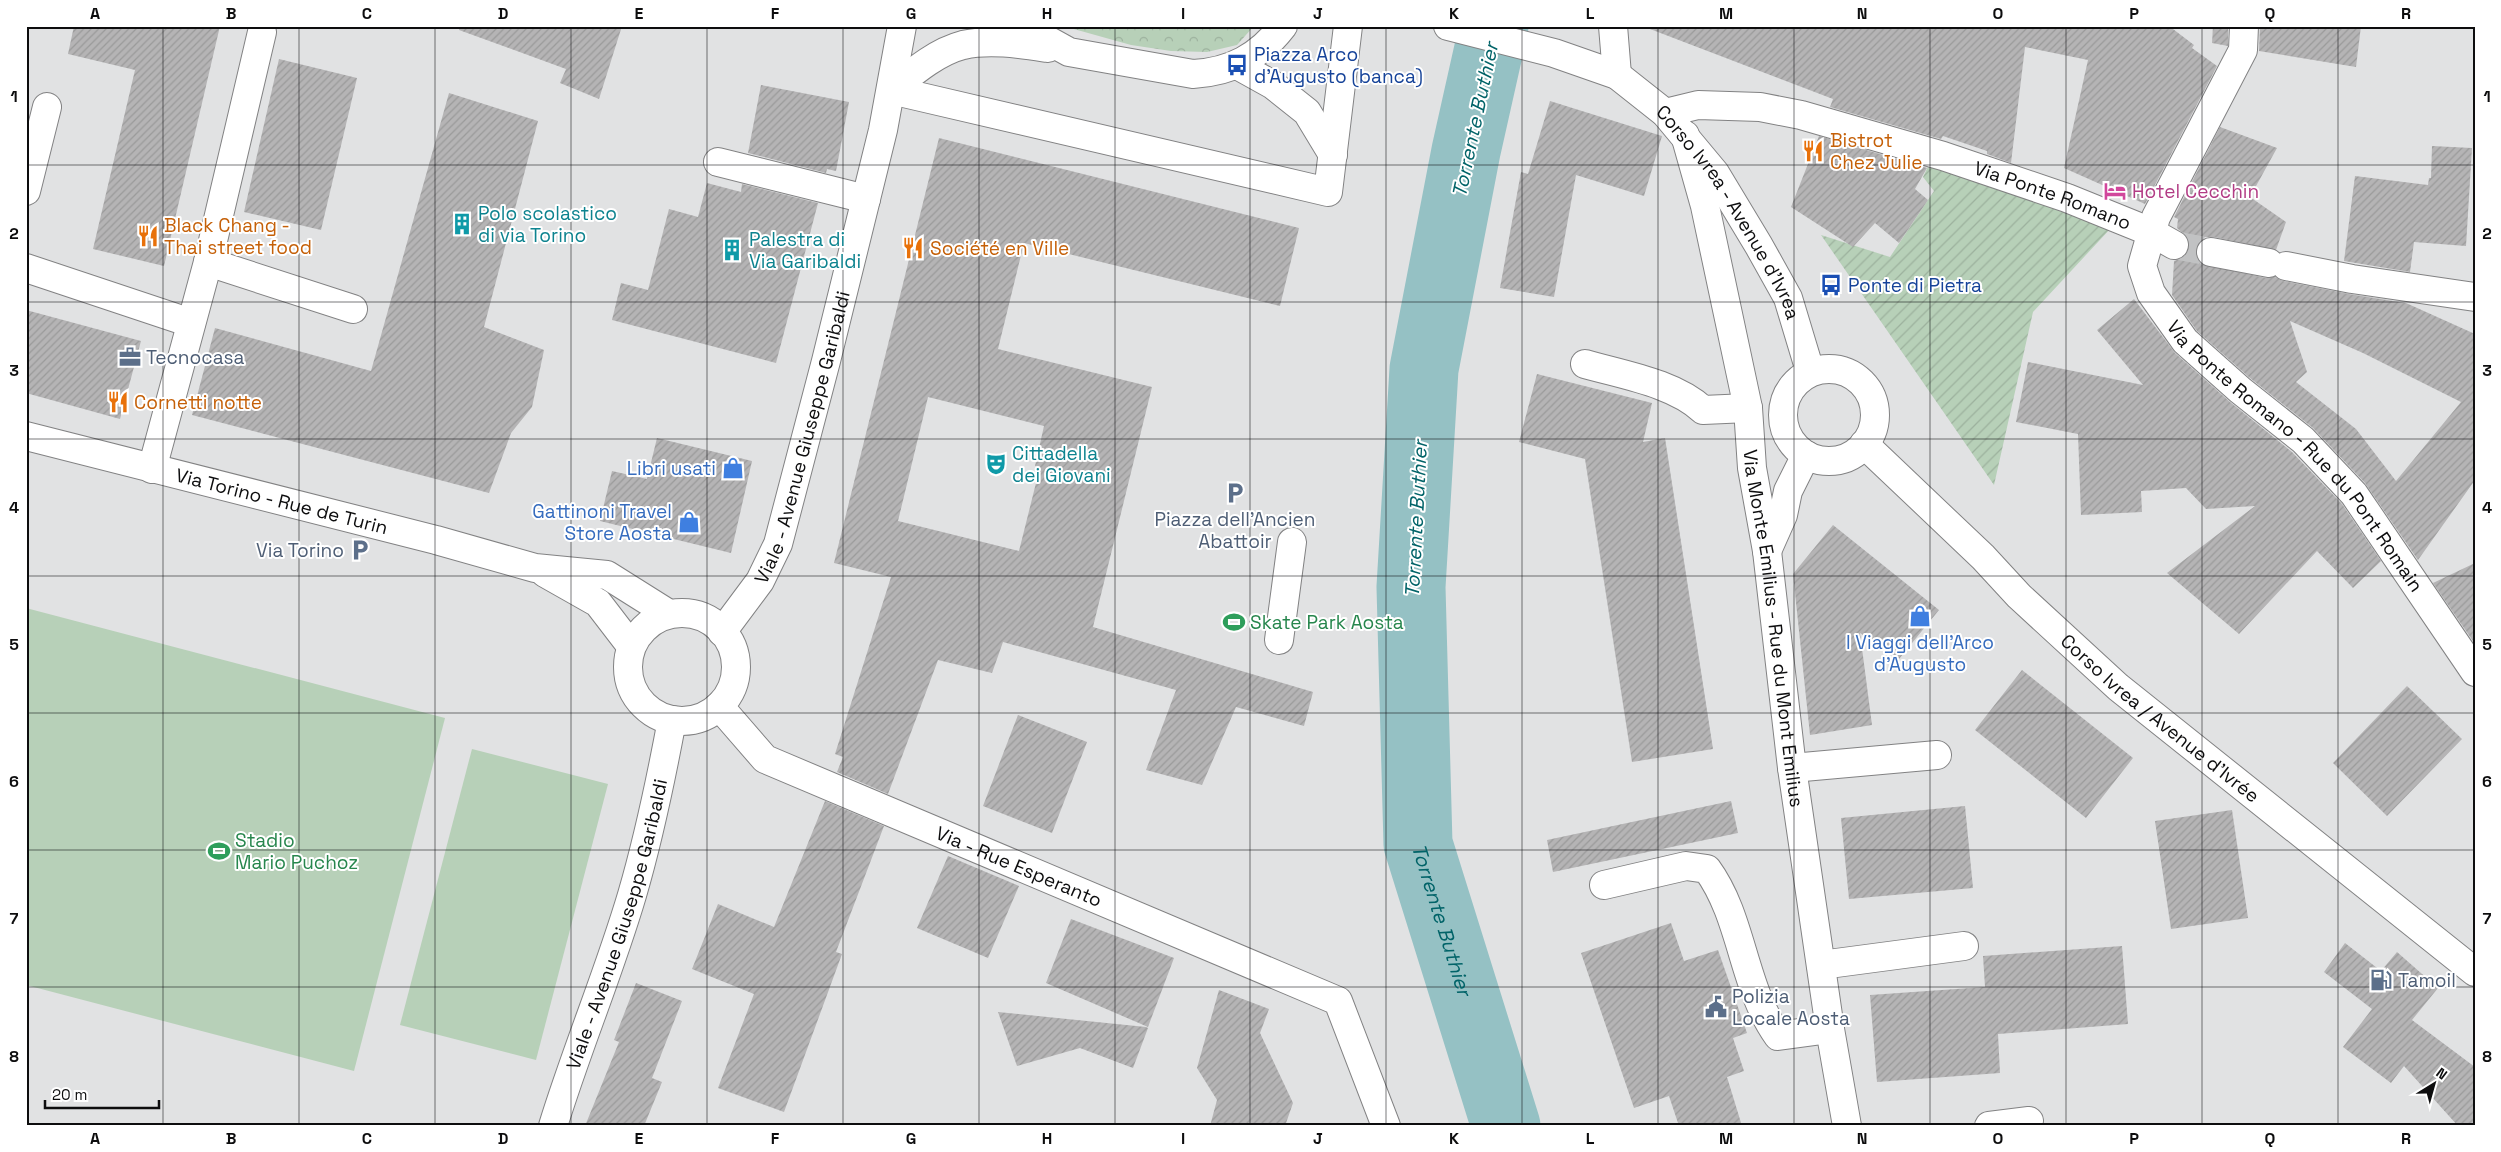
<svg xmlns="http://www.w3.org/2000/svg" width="2501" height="1152" viewBox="0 0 2501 1152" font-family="'Space Grotesk',sans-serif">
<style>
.grass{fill:#b7d0b8}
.park{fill:url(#park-crowns)}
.garden{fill:url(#garden-furrows)}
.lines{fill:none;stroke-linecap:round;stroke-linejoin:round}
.river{stroke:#95c1c4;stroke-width:69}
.building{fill:url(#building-hatch);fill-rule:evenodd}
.minor-tunnel{stroke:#c1c2c3;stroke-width:28;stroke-dasharray:28 14;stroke-linecap:butt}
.minor-casing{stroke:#828283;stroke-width:30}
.minor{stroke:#fff;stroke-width:28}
.grid{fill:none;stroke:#0d0d0e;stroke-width:1;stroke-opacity:0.55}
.labels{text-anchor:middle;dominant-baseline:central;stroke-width:4;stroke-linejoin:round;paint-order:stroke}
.transit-label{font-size:19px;fill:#164399;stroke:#fff;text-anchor:start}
.food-label{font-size:19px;fill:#c56008;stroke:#fff;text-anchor:start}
.hotel-label{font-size:19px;fill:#b23c85;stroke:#fff;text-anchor:start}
.street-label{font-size:19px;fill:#0d0d0e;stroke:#fff}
.culture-label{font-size:19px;fill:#0d838f;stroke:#fff;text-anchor:start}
.service-label{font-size:19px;fill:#4e5e75;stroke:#fff;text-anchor:start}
.shop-label{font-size:19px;fill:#366cbe;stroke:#fff;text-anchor:end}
.leisure-label{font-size:19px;fill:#27864d;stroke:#fff;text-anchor:start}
.water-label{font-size:20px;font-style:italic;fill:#016368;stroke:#fff}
.neatline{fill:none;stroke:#0d0d0e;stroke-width:2}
.grid-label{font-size:16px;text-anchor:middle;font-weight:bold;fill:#0d0d0e}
</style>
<defs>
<pattern id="park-crowns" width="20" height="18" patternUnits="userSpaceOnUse" patternTransform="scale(1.25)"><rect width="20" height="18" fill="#b7d0b8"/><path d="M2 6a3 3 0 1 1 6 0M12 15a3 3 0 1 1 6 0" fill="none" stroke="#9cb19d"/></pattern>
<pattern id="garden-furrows" width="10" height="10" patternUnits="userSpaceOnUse" patternTransform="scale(1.25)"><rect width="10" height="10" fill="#b7d0b8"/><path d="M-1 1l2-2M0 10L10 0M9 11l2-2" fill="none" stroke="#9cb19d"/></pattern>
<pattern id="building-hatch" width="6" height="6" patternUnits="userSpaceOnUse" patternTransform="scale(1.25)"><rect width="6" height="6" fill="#b5b4b5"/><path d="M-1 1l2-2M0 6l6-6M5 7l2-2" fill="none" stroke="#9a9a9a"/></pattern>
</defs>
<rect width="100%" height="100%" fill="#e1e2e3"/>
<g class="grass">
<path d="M26,608l419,110 -91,353 -328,-86z"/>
<path d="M472,749l136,35 -72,276 -136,-35z"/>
</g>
<path class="park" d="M1063,26h191l-17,19 -30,7 -36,-1 -40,-6z"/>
<path class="garden" d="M1940,142l184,72 -91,98 -39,173 -173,-250 69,22 44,-66 -11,-14z"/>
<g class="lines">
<path class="river" id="s1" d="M1494,26l-28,125 -42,218 -13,218 7,257 88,282"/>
</g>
<g class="building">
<path d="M74,26h146l-56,240 -71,-17 42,-179 -67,-16z"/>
<path d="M460,26h162l-23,73 -39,-16 6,-14 -107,-39z"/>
<path d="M1650,26h519l25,19 -2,3 25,18 -72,138 -81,-36 24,-108 -63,-13 -14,116 -24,-9v-3l-44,-15 -2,3 -111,-32 3,-8 -183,-70z"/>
<path d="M2213,26h15v20l-16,-3z"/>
<path d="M2260,26h101l-5,41 -97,-16z"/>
<path d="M279,59l78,19 -36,152 -77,-18z"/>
<path d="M761,85l88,17 -13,69 -9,-2 -1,4 -78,-20z"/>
<path d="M449,93l89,28 -54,206 60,23 -12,57 -21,26 -22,60 -297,-78 23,-87 156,43z"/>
<path d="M1550,101l112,35 -18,60 -68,-21 -22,122 -54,-9 21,-116 7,2z"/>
<path d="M2220,127l57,21 -27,49 36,25 -10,28 -62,-13h-9l-6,5 -3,8v8l5,6 65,14 9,-1 8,4 66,13 57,9 69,31v146l-57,80 -53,-77 -52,-55 -63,-50 -53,-47 -25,-36 2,-34 8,-3 6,-6 2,-7 -3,-8 -10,-9 1,-9 -4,-2zM2290,321l73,32 98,49 -65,79 -40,-52 -60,-47 11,-10z"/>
<path d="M1819,136l108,32 -12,21 13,11 -29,43 -24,-20 -22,24 -62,-40z"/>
<path d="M939,138l360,90 -19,78 -256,-63 -26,106 154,38 -59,240 220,65 -9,34 -68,-19 -34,78 -56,-15 30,-80 -173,-48 -11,31 -54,-13 -50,134 -51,-22 6,-15 -8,-3 56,-177 -57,-14zM928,397l116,29 -9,40 5,1 -21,84 -121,-30z"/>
<path d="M2432,146l40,2 -6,98 -52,-4 -4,30 -66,-11 11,-85 73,9 1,-7h2z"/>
<path d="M707,183l34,9 1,-8 76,19 -42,160 -164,-43 9,-37 27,7 21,-81 29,8z"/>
<path d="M2134,299l41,54 55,49 62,50 50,52 39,57 -28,27 -36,-37 -78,83 -72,-61 88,-67 -49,3 -20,-21 -45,3 1,21 -61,3 -3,-81 -62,-12 12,-60 115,23 -46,-55z"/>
<path d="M26,310l115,31 -21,78 -94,-26z"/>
<path d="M1537,374l115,29 -9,39 22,-4 48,311 -81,13 -47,-303 -66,-17z"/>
<path d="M657,438l95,23 -21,92 -131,-32 12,-50 35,8z"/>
<path d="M1833,525l106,85 -40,49 -39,-26 12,92 -62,10 -17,-161z"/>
<path d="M2475,563v81l-42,-61z"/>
<path d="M2022,670l111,88 -47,60 -111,-88z"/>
<path d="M2407,686l55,53 -75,77 -54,-53z"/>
<path d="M1018,715l69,27 -35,91 -69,-27z"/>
<path d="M825,801l59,25 -48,126 6,2 -58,158 -66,-24 36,-94 -62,-25 26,-65 56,23z"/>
<path d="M1731,801l7,32 -185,39 -6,-32z"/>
<path d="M1965,806l8,82 -124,11 -8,-81z"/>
<path d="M2232,810l16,108 -77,11 -16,-108z"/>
<path d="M948,856l71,30 -31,72 -71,-30z"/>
<path d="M1071,919l103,39 -26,69 -102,-44z"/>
<path d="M1671,923l13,38 34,-11 29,83 -14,5 11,33 -17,6 15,49h-63l-10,-30 -35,12 -53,-155z"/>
<path d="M2345,943l36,28 16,-19 41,36 -26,32 63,47v59h-17l-54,-60 -13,17 -48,-36 29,-38 -48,-37z"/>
<path d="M2122,946l6,78 -130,10 2,39 -123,9 -7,-87 115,-8 -2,-31z"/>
<path d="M636,983l46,18 -30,77 10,4 -18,44h-59l34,-84 -5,-2z"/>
<path d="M1219,990l50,19 -9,24 33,70 -8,23h-75l7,-26 -20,-32z"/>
<path d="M998,1012l148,15 2,1 -15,40 -53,-20 -63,18z"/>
</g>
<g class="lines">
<path class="minor-tunnel" d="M2174,245l37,7"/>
<g class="minor-casing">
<g id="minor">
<path d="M1022,26l47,26 124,22c38,-2 66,-17 90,-48"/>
<path id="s2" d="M1448,26l106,27 63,22 48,38 50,60 44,73 29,52 22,73"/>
<path d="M1613,26l4,49"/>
<path id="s3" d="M2244,26l-1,24 -87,167 -14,49 9,27 34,48 55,49 63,50 51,54 121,178"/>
<path d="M1237,65l36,20 34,27 26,43"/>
<path d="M891,90l437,102 20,-166"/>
<path d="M891,90c21,-17 45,-38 72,-45 27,-6 58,-1 85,3"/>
<path id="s4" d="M1665,113l33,-8 62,2 41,8 142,41 124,42 84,34 23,13"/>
<path id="s5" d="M1685,135l20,71 43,202 4,60 15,83 25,217 38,261 17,97"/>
<path d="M718,162l148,37"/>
<path d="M26,191l21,-84"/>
<path d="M2211,252l58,11"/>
<path d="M208,262l145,47"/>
<path d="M2286,266l66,13 123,18"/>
<path d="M26,268l165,55"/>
<path d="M1585,364c38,11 89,19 118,46l45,-2"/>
<circle cx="1829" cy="415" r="46"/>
<path id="s6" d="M26,436l410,104 99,28 72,7 62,39"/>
<path id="s7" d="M1864,444l119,113 36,39 99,91 357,285"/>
<path d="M152,469l56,-207 54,-230"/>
<path d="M1767,551l16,-36 5,-24 18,-36"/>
<path d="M545,573l53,30 33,43"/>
<circle cx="682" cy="667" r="54"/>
<path id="s8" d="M722,632l38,-51 18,-37 48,-183 57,-231 19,-104"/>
<path d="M1279,640l13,-98"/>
<path id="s9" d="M719,706l46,53 573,242 48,125"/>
<path d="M1792,768l145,-13"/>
<path d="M1604,885l82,-19 21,3c36,49 35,117 71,167l52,-7"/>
<path d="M1821,965l143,-19"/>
<path id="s10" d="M553,1126c24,-78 56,-153 79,-231 17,-58 29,-116 40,-175"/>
<path d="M1989,1126l40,-5"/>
</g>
</g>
<use href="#minor" class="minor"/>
</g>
<path class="grid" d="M163,26v1100M299,26v1100M435,26v1100M571,26v1100M707,26v1100M843,26v1100M979,26v1100M1115,26v1100M1250,26v1100M1386,26v1100M1522,26v1100M1658,26v1100M1794,26v1100M1930,26v1100M2066,26v1100M2202,26v1100M2338,26v1100M26,165h2449M26,302h2449M26,439h2449M26,576h2449M26,713h2449M26,850h2449M26,987h2449"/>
<defs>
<g id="bus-bare" transform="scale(1.725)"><path d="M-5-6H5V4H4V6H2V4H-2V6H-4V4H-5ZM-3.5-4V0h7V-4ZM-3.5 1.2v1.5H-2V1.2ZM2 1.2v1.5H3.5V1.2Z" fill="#1a4fb4" stroke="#fff" stroke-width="2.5" paint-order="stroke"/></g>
<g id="restaurant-bare" transform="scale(1.725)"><path d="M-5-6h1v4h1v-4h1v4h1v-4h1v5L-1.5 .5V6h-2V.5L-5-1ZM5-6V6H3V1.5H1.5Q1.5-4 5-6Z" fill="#e8710a" stroke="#fff" stroke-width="2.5" paint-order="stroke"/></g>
<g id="hotel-bare" transform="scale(1.725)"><path d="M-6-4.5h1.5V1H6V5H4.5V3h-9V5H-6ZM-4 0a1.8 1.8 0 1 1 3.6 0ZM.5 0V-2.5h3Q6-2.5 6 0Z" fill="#d1479c" stroke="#fff" stroke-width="2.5" paint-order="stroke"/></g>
<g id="building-bare" transform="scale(1.725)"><path d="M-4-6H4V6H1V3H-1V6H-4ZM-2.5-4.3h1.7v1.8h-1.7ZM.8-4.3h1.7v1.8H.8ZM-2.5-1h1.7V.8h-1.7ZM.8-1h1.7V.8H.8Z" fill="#0f9aa8" stroke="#fff" stroke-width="2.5" paint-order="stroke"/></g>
<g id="office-bare" transform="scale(1.725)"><path d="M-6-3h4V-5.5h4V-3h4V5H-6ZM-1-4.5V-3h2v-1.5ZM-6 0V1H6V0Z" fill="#5c6f8a" stroke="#fff" stroke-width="2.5" paint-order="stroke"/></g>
<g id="theatre-bare" transform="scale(1.725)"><path d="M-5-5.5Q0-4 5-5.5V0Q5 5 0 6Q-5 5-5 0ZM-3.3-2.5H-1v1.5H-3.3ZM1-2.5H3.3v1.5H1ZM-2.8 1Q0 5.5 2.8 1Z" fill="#0f9aa8" stroke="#fff" stroke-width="2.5" paint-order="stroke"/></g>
<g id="shop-bare" transform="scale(1.725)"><path d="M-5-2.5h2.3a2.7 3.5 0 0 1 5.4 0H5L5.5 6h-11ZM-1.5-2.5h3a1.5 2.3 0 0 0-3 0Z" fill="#3f7fe0" stroke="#fff" stroke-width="2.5" paint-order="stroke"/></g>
<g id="parking-bare" transform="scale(1.725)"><path d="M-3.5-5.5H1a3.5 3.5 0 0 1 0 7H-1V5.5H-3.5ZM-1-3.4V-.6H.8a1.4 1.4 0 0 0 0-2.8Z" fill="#5c6f8a" stroke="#fff" stroke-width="2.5" paint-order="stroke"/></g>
<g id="stadium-bare" transform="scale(1.725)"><path d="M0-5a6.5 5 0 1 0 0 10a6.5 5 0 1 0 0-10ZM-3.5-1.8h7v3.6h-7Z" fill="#2e9e5b" stroke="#fff" stroke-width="2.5" paint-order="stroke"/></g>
<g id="fuel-bare" transform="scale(1.725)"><path d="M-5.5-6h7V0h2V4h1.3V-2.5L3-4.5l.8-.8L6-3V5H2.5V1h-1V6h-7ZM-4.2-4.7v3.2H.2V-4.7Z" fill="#5c6f8a" stroke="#fff" stroke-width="2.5" paint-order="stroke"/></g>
<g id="civic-bare" transform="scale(1.725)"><path d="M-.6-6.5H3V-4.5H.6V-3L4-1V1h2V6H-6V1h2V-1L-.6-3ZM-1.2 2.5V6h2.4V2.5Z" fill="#5c6f8a" stroke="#fff" stroke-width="2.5" paint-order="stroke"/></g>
</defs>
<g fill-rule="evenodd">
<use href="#bus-bare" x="1237" y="65"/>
<use href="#restaurant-bare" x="1813" y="151"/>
<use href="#hotel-bare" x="2115" y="191"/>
<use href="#building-bare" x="462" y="224"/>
<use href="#restaurant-bare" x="148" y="236"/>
<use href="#restaurant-bare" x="913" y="248"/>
<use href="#building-bare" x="732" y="250"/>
<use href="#bus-bare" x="1831" y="285"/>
<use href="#office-bare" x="130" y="357"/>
<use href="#restaurant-bare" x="118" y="402"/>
<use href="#theatre-bare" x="996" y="464"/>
<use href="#shop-bare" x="733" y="468"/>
<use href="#parking-bare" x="1235" y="493"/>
<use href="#shop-bare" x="689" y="522"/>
<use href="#parking-bare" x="360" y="550"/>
<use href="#shop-bare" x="1920" y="616"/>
<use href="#stadium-bare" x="1234" y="622"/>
<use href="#stadium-bare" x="219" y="851"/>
<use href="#fuel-bare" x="2381" y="980"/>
<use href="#civic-bare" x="1716" y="1007"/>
</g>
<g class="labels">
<g class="transit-label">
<text x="1254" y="54">Piazza Arco<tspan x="1254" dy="22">d'Augusto (banca)</tspan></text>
<text x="1848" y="285">Ponte di Pietra</text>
</g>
<g class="food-label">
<text x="1830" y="140">Bistrot<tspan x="1830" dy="22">Chez Julie</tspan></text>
<text x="164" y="225">Black Chang -<tspan x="164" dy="22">Thai street food</tspan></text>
<text x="930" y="248">Société en Ville</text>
<text x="134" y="402">Cornetti notte</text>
</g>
<g class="hotel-label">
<text x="2132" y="191">Hotel Cecchin</text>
</g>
<g class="street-label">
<text stroke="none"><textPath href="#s4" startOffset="402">Via Ponte Romano</textPath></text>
<text stroke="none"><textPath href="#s2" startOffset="356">Corso Ivrea - Avenue d'Ivrea</textPath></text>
<text stroke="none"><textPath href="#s8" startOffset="214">Viale - Avenue Giuseppe Garibaldi</textPath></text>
<text stroke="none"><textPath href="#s3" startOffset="511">Via Ponte Romano - Rue du Pont Romain</textPath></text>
<text stroke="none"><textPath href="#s6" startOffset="264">Via Torino - Rue de Turin</textPath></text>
<text stroke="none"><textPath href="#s5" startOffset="502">Via Monte Emilius - Rue du Mont Emilius</textPath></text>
<text stroke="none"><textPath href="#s7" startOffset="404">Corso Ivrea / Avenue d'Ivrée</textPath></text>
<text stroke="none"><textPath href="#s9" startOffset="346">Via - Rue Esperanto</textPath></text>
<text stroke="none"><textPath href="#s10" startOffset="212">Viale - Avenue Giuseppe Garibaldi</textPath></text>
</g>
<g class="culture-label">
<text x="478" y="213">Polo scolastico<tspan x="478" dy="22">di via Torino</tspan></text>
<text x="749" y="239">Palestra di<tspan x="749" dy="22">Via Garibaldi</tspan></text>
<text x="1012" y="453">Cittadella<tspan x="1012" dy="22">dei Giovani</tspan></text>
</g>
<g class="service-label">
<text x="146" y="357">Tecnocasa</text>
<text x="1235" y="519" text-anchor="middle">Piazza dell'Ancien<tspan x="1235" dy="22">Abattoir</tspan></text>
<text x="344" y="550" text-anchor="end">Via Torino</text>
<text x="2398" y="980">Tamoil</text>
<text x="1732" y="996">Polizia<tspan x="1732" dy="22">Locale Aosta</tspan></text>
</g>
<g class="shop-label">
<text x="716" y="468">Libri usati</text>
<text x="672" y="511">Gattinoni Travel<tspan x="672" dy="22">Store Aosta</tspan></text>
<text x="1920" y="642" text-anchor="middle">I Viaggi dell'Arco<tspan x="1920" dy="22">d'Augusto</tspan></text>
</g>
<g class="leisure-label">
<text x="1250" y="622">Skate Park Aosta</text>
<text x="235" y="840">Stadio<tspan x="235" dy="22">Mario Puchoz</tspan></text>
</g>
<g class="water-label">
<text transform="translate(1475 120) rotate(-78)">Torrente Buthier</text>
<text transform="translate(1416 519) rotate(-87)">Torrente Buthier</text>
<text stroke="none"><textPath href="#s1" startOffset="905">Torrente Buthier</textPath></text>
</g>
</g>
<rect width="2501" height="1152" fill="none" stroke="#ffffff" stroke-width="55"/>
<g transform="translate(2434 1084) rotate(37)" stroke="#ffffff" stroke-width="4" paint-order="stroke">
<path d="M0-4L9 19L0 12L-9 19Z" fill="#0d0d0e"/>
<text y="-8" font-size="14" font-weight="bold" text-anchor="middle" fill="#0d0d0e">N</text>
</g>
<path d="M45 1100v8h114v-8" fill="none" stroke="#0d0d0e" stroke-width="2.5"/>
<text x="52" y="1100" font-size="15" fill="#0d0d0e" stroke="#ffffff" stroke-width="4" paint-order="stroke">20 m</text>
<rect x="28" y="28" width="2446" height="1096" class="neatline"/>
<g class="grid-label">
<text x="95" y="19">A</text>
<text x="231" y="19">B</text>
<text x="367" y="19">C</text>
<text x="503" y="19">D</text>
<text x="639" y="19">E</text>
<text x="775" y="19">F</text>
<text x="911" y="19">G</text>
<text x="1047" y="19">H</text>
<text x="1183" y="19">I</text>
<text x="1318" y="19">J</text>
<text x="1454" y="19">K</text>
<text x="1590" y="19">L</text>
<text x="1726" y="19">M</text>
<text x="1862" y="19">N</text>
<text x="1998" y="19">O</text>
<text x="2134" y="19">P</text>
<text x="2270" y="19">Q</text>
<text x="2406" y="19">R</text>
<text x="14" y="102">1</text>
<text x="2487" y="102">1</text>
<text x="14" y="239">2</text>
<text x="2487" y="239">2</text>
<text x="14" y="376">3</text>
<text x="2487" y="376">3</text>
<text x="14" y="513">4</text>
<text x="2487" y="513">4</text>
<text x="14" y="650">5</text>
<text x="2487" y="650">5</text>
<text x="14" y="787">6</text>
<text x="2487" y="787">6</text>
<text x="14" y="924">7</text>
<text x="2487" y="924">7</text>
<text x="14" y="1062">8</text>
<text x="2487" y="1062">8</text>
<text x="95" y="1144">A</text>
<text x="231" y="1144">B</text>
<text x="367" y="1144">C</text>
<text x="503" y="1144">D</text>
<text x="639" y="1144">E</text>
<text x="775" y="1144">F</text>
<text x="911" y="1144">G</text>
<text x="1047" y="1144">H</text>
<text x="1183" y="1144">I</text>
<text x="1318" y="1144">J</text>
<text x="1454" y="1144">K</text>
<text x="1590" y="1144">L</text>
<text x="1726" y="1144">M</text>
<text x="1862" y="1144">N</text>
<text x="1998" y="1144">O</text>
<text x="2134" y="1144">P</text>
<text x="2270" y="1144">Q</text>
<text x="2406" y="1144">R</text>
</g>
</svg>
